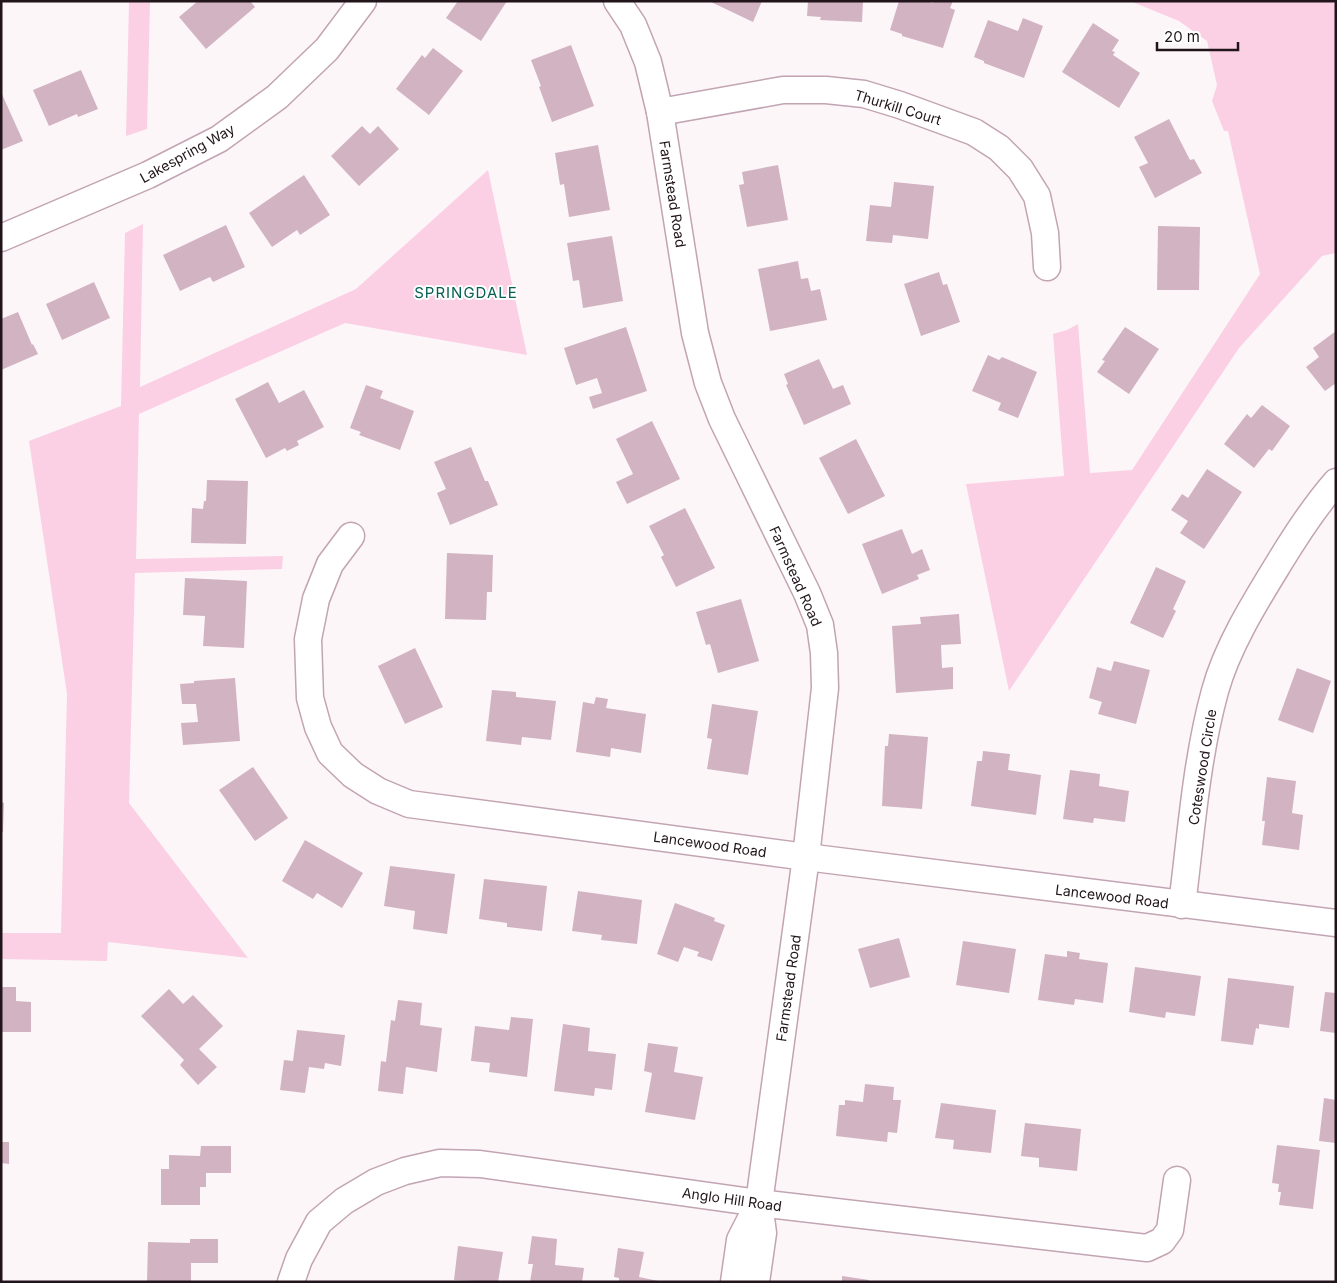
<svg xmlns="http://www.w3.org/2000/svg" width="1337" height="1283" viewBox="0 0 1337 1283" font-family="Inter,sans-serif">
<style>
.green{fill:#fbd0e4}
.building{fill:#d2b3c1}
.lines{fill:none;stroke-linecap:round;stroke-linejoin:round}
.minor-casing{stroke:#c2a4b2;stroke-width:29}
.minor{stroke:#fff;stroke-width:26}
.labels{text-anchor:middle;dominant-baseline:central;stroke-width:4;stroke-linejoin:round;paint-order:stroke}
.street-label{font-size:14px;fill:#21151b;stroke:#fff}
.neighbourhood-label{font-size:15px;letter-spacing:1px;fill:#056152;stroke:#fff}
</style>
<rect width="100%" height="100%" fill="#fdf6f9"/>
<g class="green">
<path d="M129,1h21l-3,128 -21,7z"/>
<path d="M1130,1h200l6,3v249l-14,3 -83,92 -230,343 -43,-207 98,-8 -11,-142 14,-4 11,-6 12,149 42,-3 128,-196 -32,-143h-4l-12,-30 5,-16 -10,-44 -28,-20z"/>
<path d="M488,170l39,185 -182,-32 -206,91 -3,145 147,-3 -1,13 -147,4 -6,230 119,155 -140,-16 -1,19 -106,-2v-26h60l6,-239 -38,-253 92,-35 4,-173 18,-9 -3,163 216,-98z"/>
</g>
<g class="building">
<path d="M198,1h52l5,6 -49,42 -27,-32z"/>
<path d="M458,1h49l-26,40 -35,-23z"/>
<path d="M709,1h53l-9,21z"/>
<path d="M808,1h55l-1,21 -42,-2 1,-3 -14,-1z"/>
<path d="M899,1h28l6,2 1,-2h19l-3,7 5,2 -12,38 -41,-12v-2l-12,-4z"/>
<path d="M1023,18l20,8 -19,52 -40,-15v-2l-10,-4 14,-37 30,11z"/>
<path d="M1093,23l26,17 -7,11 3,1 -2,3 27,18 -21,35 -57,-36z"/>
<path d="M571,45l23,61 -42,16 -13,-35 2,-1 -10,-26z"/>
<path d="M433,48l30,23 -34,44 -33,-26 26,-34 3,3z"/>
<path d="M81,70l17,39 -20,8 -1,-3 -28,12 -16,-36z"/>
<path d="M1,92l22,49 -22,9z"/>
<path d="M1169,119l21,41 4,-1 8,14 -47,25 -16,-31 9,-4 -14,-26z"/>
<path d="M362,126l8,8 8,-8 21,23 -40,37 -28,-30z"/>
<path d="M598,145l12,65 -41,7 -5,-33 -4,1 -5,-32z"/>
<path d="M778,165l10,55 -41,7 -8,-42 5,-1 -2,-12z"/>
<path d="M304,175l26,40 -30,20 -3,-5 -25,17 -23,-34z"/>
<path d="M894,182l40,4 -6,53 -35,-4 -1,8 -26,-2 4,-36 21,2z"/>
<path d="M226,225l19,42 -32,15 -3,-5 -30,14 -17,-36z"/>
<path d="M1158,226l42,1 -1,63h-42z"/>
<path d="M612,236l11,65 -40,7 -4,-28 -6,1 -6,-38z"/>
<path d="M798,261l3,18 7,-1 3,13 9,-2 7,31 -57,11 -12,-62z"/>
<path d="M939,272l4,13 4,-1 13,38 -39,14 -17,-52z"/>
<path d="M94,282l16,36 -48,22 -16,-36z"/>
<path d="M18,312l14,33 1,-1 5,10 -37,16v-51z"/>
<path d="M626,327l21,64 -54,18 -4,-12 13,-4 -5,-15 -21,7 -12,-37z"/>
<path d="M1125,327l34,22 -30,45 -32,-22 8,-11 -3,-1z"/>
<path d="M1336,331v52l-11,8 -19,-24 13,-10 -6,-9z"/>
<path d="M988,355l11,5 3,-3 35,15 -19,46 -20,-8 3,-7 -29,-12z"/>
<path d="M819,359l14,30 10,-4 8,19 -47,21 -18,-40 2,-1 -4,-10z"/>
<path d="M268,382l11,21 25,-13 20,37 -27,14 2,4 -12,6 -2,-3 -19,10 -31,-59z"/>
<path d="M366,385l17,6 -3,7 34,13 -14,39 -41,-15 2,-3 -11,-4z"/>
<path d="M1262,405l28,21 -18,25 -3,-2 -15,19 -30,-24 23,-30 4,4z"/>
<path d="M652,421l28,58 -53,25 -11,-22 17,-8 -17,-35z"/>
<path d="M856,439l29,57 -37,18 -29,-56z"/>
<path d="M471,447l14,34h3l10,24 -48,20 -13,-32 9,-4 -12,-27z"/>
<path d="M1207,469l35,23 -38,57 -24,-16 8,-12 -17,-11 11,-16 6,4z"/>
<path d="M207,480l41,1 -2,63 -55,-1 1,-35 11,1 1,-8h2z"/>
<path d="M685,508l30,60 -39,19 -15,-30 3,-2 -15,-29z"/>
<path d="M902,529l10,25 10,-5 8,21 -13,5 2,4 -37,15 -20,-50z"/>
<path d="M447,553l46,2 -1,37h-5l-1,28 -41,-1z"/>
<path d="M1156,567l30,14 -13,28 3,2 -13,27 -33,-15z"/>
<path d="M185,578l62,3 -3,67 -41,-2 2,-30 -22,-1z"/>
<path d="M741,599l18,62 -41,12 -8,-29 -4,1 -10,-33z"/>
<path d="M959,614l2,30 -20,1 1,23 11,-1v22l-57,4 -4,-67 29,-2 -1,-7z"/>
<path d="M415,648l28,59 -38,17 -27,-58z"/>
<path d="M1114,661l36,9 -14,54 -38,-10 4,-12 -13,-4 8,-31 14,4z"/>
<path d="M1297,668l34,13 -18,52 -35,-13z"/>
<path d="M235,678l5,63 -57,4 -2,-22 17,-1 -2,-18h-14l-2,-20 14,-1v-2z"/>
<path d="M492,690l24,2v5l40,4 -5,39 -29,-3 -1,8 -35,-4z"/>
<path d="M596,697l12,2 -2,9 40,6 -5,39 -30,-5 -1,9 -34,-5 7,-50 11,2z"/>
<path d="M712,704l46,7 -10,64 -41,-6 5,-30 -5,-1z"/>
<path d="M889,734l39,3 -6,72 -40,-3 3,-60h3z"/>
<path d="M983,751l27,3 -2,16 33,5 -5,40 -65,-9 6,-45h5z"/>
<path d="M253,767l35,51 -33,23 -36,-51z"/>
<path d="M1070,770l30,4 -1,12 30,5 -4,31 -31,-4 -1,5 -30,-4z"/>
<path d="M1267,777l29,4 -4,32 11,2 -4,35 -37,-5 3,-24h-3z"/>
<path d="M1,802l3,1 -1,29h-2z"/>
<path d="M305,840l58,33 -21,35 -25,-15 -4,6 -31,-18z"/>
<path d="M390,866l65,8 -8,60 -34,-5 2,-18 -31,-5z"/>
<path d="M484,879l63,7 -5,45 -35,-4v-4l-28,-4z"/>
<path d="M578,891l64,9 -5,44 -36,-4 1,-5 -30,-4z"/>
<path d="M675,903l40,15 -1,3 11,4 -13,36 -15,-5 2,-4 -15,-5 -6,15 -21,-8z"/>
<path d="M899,938l11,39 -40,11 -12,-39z"/>
<path d="M963,941l53,8 -7,44 -53,-8z"/>
<path d="M1067,951l13,2 -1,6 29,4 -5,40 -28,-4 -1,6 -36,-5 7,-46 22,3z"/>
<path d="M1135,967l66,9 -6,40 -29,-4 -1,6 -36,-6z"/>
<path d="M1228,978l66,8 -5,42 -30,-4v5l-3,-1 -3,17 -32,-4z"/>
<path d="M1,987h15v14l15,1v30h-30z"/>
<path d="M169,989l14,15 10,-9 30,31 -24,23 18,18 -19,18 -18,-20 4,-5 -43,-44z"/>
<path d="M1325,992l11,1v40l-16,-2z"/>
<path d="M398,1000l24,3 -2,22 22,3 -5,44 -31,-5 -3,27 -25,-3 3,-30 5,1 5,-42 4,1z"/>
<path d="M511,1017l22,2 -6,58 -38,-5 1,-9 -19,-2 4,-35 34,4z"/>
<path d="M563,1024l27,4 -2,23 28,3 -4,36 -17,-2 -1,8 -40,-5z"/>
<path d="M297,1030l48,5 -4,31 -16,-3 -1,6 -15,-2 -4,26 -25,-3 4,-30 9,1z"/>
<path d="M648,1043l30,4 -4,25 29,5 -8,43 -50,-8 7,-39 -8,-2z"/>
<path d="M865,1084l29,3 -1,13h8l-4,33 -9,-1 -1,10 -51,-6 3,-31h6v-5l18,2z"/>
<path d="M1324,1098l12,2v43l-17,-2z"/>
<path d="M941,1103l55,7 -5,43 -38,-4 1,-9 -19,-2z"/>
<path d="M1025,1123l56,6 -4,42 -38,-4v-9l-18,-2z"/>
<path d="M1,1142h8v22l-8,-1z"/>
<path d="M1277,1145l43,5 -7,59 -34,-4 2,-13h-3l1,-8 -7,-1z"/>
<path d="M201,1146h30v27h-25v14h-6v18h-39v-36h8v-14l31,1z"/>
<path d="M532,1236l25,3 -2,26 29,3 -2,14h-52l3,-18h-5z"/>
<path d="M190,1239h28v24h-27v19h-44l1,-40 42,1z"/>
<path d="M458,1246l45,6 -5,30 -44,-2z"/>
<path d="M618,1248l26,4 -5,25 24,5h-44v-4l-5,-1z"/>
<path d="M842,1276l27,4 -1,2h-26z"/>
</g>
<g class="lines">
<g class="minor-casing">
<g id="minor">
<path d="M617,1l16,24 15,37 12,50 35,221 13,50 14,36 85,174 13,32 4,28 1,35 -19,169 -47,346 4,30 -7,49"/>
<path d="M660,112l123,-22h43l38,4 36,11 74,27 25,16 21,21 17,27 8,37 2,34"/>
<path d="M1,238l147,-63 71,-36 58,-42 50,-48 36,-48"/>
<path d="M351,536l-21,28 -14,35 -8,40 2,59 8,29 12,26 23,22 25,16 31,13 397,53 530,66"/>
<path d="M1182,905c9,-70 14,-145 33,-214 12,-44 40,-89 64,-128 17,-28 35,-56 57,-81"/>
<path d="M291,1282l8,-23 20,-37 25,-21 32,-19 29,-11 35,-8 40,1 279,39 388,45 15,-7 8,-11 7,-50"/>
<path d="M734,1282l6,-42 19,-37"/>
</g>
</g>
<use href="#minor" class="minor"/>
</g>
<g class="labels">
<g class="street-label">
<text transform="translate(898 107) rotate(17)">Thurkill Court</text>
<text transform="translate(187 153) rotate(-29)">Lakespring Way</text>
<text transform="translate(673 194) rotate(81)">Farmstead Road</text>
<text transform="translate(796 576) rotate(66)">Farmstead Road</text>
<text transform="translate(1202 767) rotate(-81)">Coteswood Circle</text>
<text transform="translate(710 844) rotate(8)">Lancewood Road</text>
<text transform="translate(1112 896) rotate(7)">Lancewood Road</text>
<text transform="translate(788 988) rotate(-82)">Farmstead Road</text>
<text transform="translate(732 1199) rotate(8)">Anglo Hill Road</text>
</g>
<g class="neighbourhood-label">
<text x="466" y="292">SPRINGDALE</text>
</g>
</g>
<rect width="1337" height="1283" fill="none" stroke="#21151b" stroke-width="5"/>
<path d="M1157 42v8h81v-8" fill="none" stroke="#21151b" stroke-width="2.5"/>
<text x="1164" y="42" font-size="15" fill="#21151b" stroke="#ffffff" stroke-width="4" paint-order="stroke">20 m</text>
</svg>
